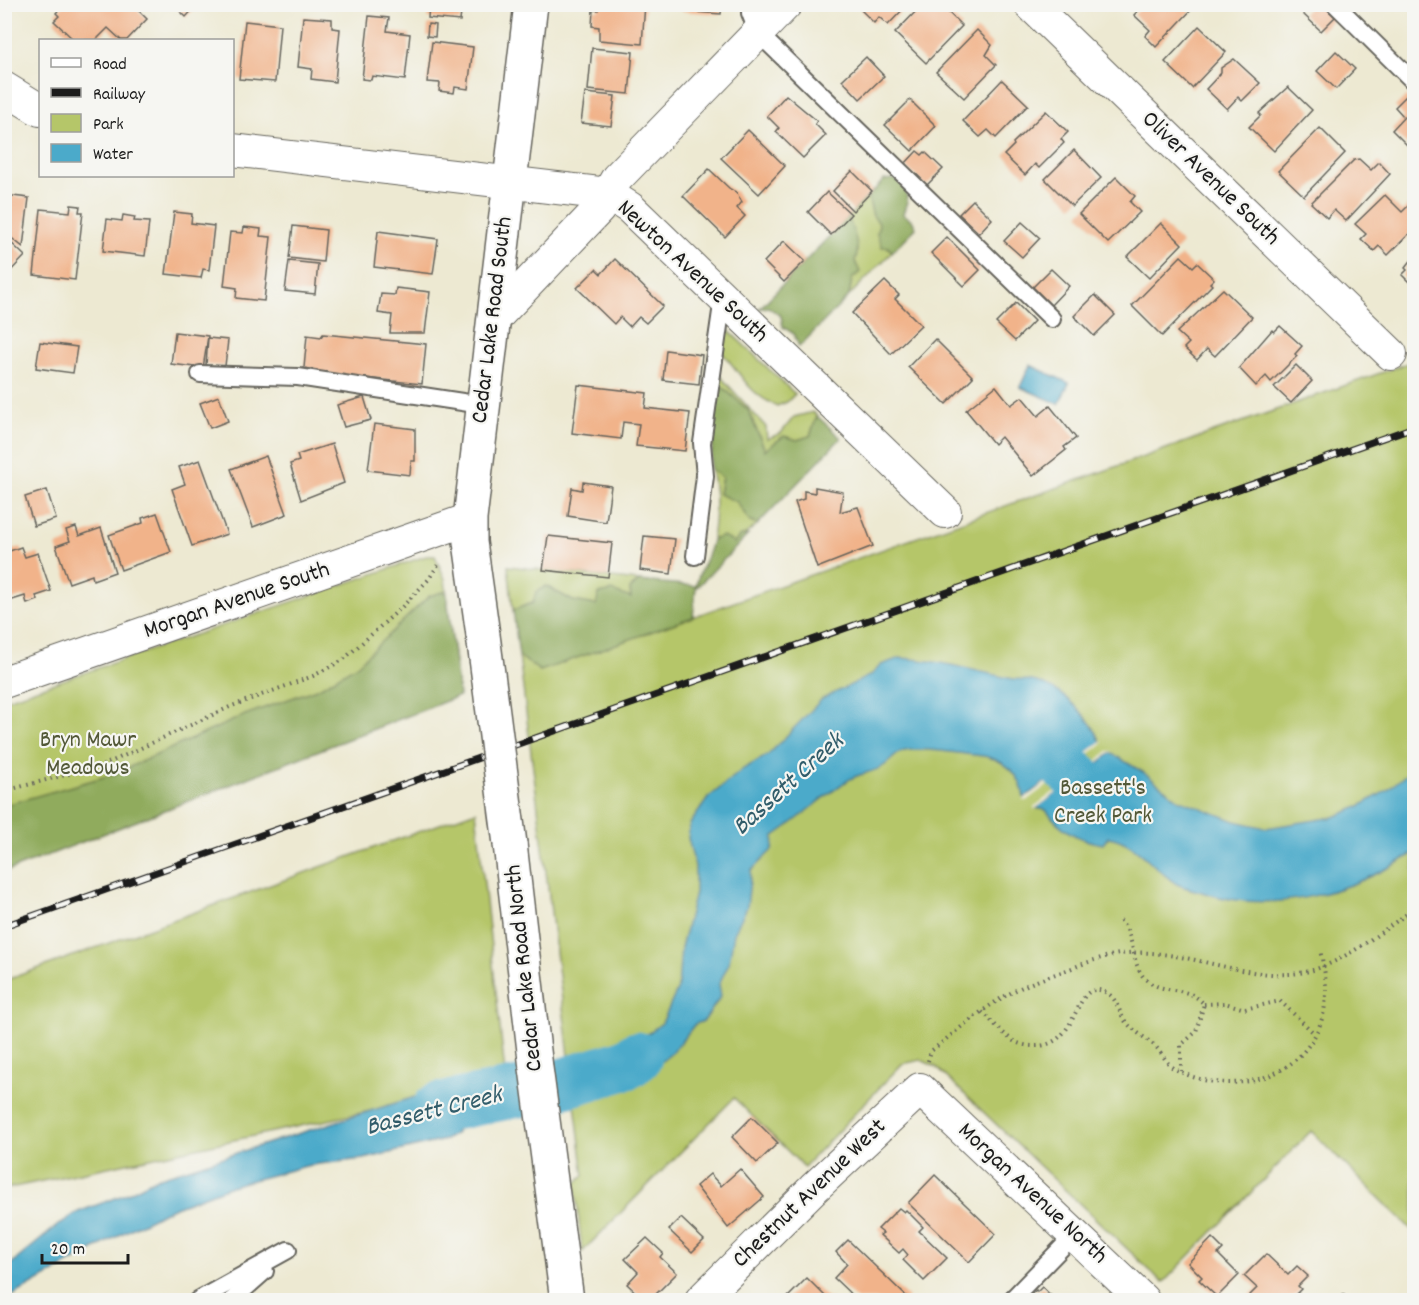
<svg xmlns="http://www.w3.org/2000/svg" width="1419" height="1305" viewBox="0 0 1419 1305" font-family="Dekko,sans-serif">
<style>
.green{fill:#b5c669;stroke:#687142;stroke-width:1.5}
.forest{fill:#90ab5d;stroke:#56643c;stroke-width:1.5}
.water{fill:#4baaca;stroke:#346373;stroke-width:1.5}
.pier{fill:#ede9d2}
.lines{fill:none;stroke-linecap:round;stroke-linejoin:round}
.river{stroke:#4baaca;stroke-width:51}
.building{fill:#f1b38a}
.service-casing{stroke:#65645c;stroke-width:20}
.minor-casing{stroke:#65645c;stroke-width:34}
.tertiary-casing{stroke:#65645c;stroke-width:36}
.path{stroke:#65645c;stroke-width:4;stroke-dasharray:1.5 4.5;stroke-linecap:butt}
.service{stroke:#fff;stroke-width:16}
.minor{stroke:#fff;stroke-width:32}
.tertiary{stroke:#fff;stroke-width:33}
.rail-casing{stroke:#1c1c1c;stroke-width:7}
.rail{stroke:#f6f6f2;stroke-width:4.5;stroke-dasharray:14;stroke-linecap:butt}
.tertiary-bridge-casing{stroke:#65645c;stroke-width:36;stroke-linecap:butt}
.tertiary-bridge{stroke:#fff;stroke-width:33}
.labels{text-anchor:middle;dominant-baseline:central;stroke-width:4.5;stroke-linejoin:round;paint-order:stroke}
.street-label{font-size:24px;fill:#1c1c1c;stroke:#f6f6f2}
.park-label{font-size:24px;fill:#525837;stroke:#f6f6f2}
.water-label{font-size:26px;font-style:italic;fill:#315c6a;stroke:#f6f6f2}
</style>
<rect width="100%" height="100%" fill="#f6f6f2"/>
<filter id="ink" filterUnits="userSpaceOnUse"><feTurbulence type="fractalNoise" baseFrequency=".0167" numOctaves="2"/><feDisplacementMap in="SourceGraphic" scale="12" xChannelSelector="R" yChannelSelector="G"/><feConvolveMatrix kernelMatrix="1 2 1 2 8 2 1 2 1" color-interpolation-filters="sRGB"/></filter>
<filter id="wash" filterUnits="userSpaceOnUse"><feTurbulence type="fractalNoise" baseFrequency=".008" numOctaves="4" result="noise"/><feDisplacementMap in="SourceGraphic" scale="24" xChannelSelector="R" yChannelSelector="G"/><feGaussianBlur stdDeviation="1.35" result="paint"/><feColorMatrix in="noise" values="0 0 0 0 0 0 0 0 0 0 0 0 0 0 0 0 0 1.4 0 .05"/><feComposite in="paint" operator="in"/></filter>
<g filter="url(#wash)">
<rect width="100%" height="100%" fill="#ede9d2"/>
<g class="green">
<path d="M868,197l5,19 7,7 -3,11 15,18 -43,44c5,-36 12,-43 -1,-79z"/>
<path d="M725,330h3l67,64 -8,8 -10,4c-31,-14 -33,-30 -55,-53z"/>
<path d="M1414,361v871l-103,-101 -148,152 -227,-216 -15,-7 -19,4 -98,103 -70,-69 -152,154 -7,-69 9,-7 -65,-520 21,15z"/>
<path d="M720,376l46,51 1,12 14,-6 13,-16 19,-5 4,4 -7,20 -13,4 -13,-4 -19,14 -17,-40 -29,-26z"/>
<path d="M710,469l12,8 -3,17 18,7 13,21 8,2 -24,19 -11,-6 -11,3c3,-21 5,-52 -2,-71z"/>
<path d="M426,556h9l10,23 14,117 -454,176 -1,-172z"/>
<path d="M508,566l131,15 -9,8 1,9 -35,7 -23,-4 -27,-15 -13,17 -20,7z"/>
<path d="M476,811l30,271 -501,107 1,-209z"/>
</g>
<g class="forest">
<path d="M895,179l11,10 1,13 -4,12 9,6 4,8 -24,24 -4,-5h-6l-5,-13 2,-11 -6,-7 -5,-19 16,-17z"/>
<path d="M848,217c5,14 13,29 7,44l5,11 -8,7 -3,17 -50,51 -5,-13 -11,-7 -2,-11 -13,-9 -9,2z"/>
<path d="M719,384l29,26 17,40 19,-14 13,4 13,-4 7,-20 24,22 -83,86 -8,-2 -13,-20 -18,-8 3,-17 -12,-8z"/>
<path d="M748,535l-52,53 -3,29 -153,54 -21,-15 -6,-46 20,-7 3,-11 10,-6 27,15 23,4 3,-11 13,-3 19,7 -1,-9 9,-8 57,5c4,-19 12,-26 16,-46l11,-4 11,7 6,-7z"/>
<path d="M446,591l13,105 -454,176v-67l109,-31 131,-59 74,-27 38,-23 72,-69z"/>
</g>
<g class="water">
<path d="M1030,365l39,18 -10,21 -39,-17z"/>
<path d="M900,658c37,2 72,12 108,20 10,2 22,1 32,5 25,9 51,35 61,59l-77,56c-3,-27 -23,-41 -49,-43 -21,-2 -43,-7 -64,-5 -14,1 -17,8 -26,15 -11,8 -27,8 -38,16 -26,17 -47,38 -73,55l-1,13 -22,22 -4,36 -13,26 -5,30 -10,21 2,12 -17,25 -9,3 -22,28 -47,38 -51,12 -5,-39 70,-24 22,-16 16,-35 3,-40 14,-55v-27l-7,-28 2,-14 18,-26 35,-29 25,-14 54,-56 49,-24 10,-10z"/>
<path d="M1111,753l32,19 35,27 57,22 31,7 68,-11 24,-10 28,-16 28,-23v85c-60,38 -138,63 -209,40 -9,-3 -22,-5 -30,-10 -22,-15 -39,-42 -67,-46l-5,7c-24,-3 -43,-15 -57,-34l-10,-2z"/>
<path d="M505,1072l6,46 -53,7 -2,8 -11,7 -81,19 -54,6 -76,20 -59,22 -54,27 -116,66v-31l53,-44 20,-13 48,-18 31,-16 283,-89z"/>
</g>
<g class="pier">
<path d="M1103,740l-1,4 -76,57 -4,-1z"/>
<path d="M1109,751h4l-79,59 1,-4z"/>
<path d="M508,1071l6,47 -2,3 -7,-49z"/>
</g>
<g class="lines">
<g class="river">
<path d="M1012,725l22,13 59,54 42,26"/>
<path d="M438,1108l126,-25 63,-19 10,-7"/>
</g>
</g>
<g id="blocks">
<g class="building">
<path d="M64,4h68l15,15 -20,21h-6l-13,-12 -12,12h-22l-20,-19 5,-5 -3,-3z"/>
<path d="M173,4h25l-12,13z"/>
<path d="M277,4h15v3l-15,-1z"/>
<path d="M429,4h33l-2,17 -32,-3z"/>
<path d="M598,4h47l-3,40 -43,-4v-13l-7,-1 1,-16h5z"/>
<path d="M683,4h39l-1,10 -39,-3z"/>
<path d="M866,4h42l-20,21 -9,-8 -5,6 -13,-13z"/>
<path d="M923,4h17l22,22 -36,37 -31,-30z"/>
<path d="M1107,4h14l-6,7z"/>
<path d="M1144,4h53l-41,43 -11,-11 5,-6 -16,-15z"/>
<path d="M1312,4h10l13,13 -14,14 -18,-17z"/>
<path d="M369,16l20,2 -2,13 23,3 -5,46 -33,-4 -1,4 -9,-1z"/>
<path d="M303,17l29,2v9l8,1 -5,53 -24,-3 1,-10 -14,-2z"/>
<path d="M245,21l35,4 -5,57 -36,-3z"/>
<path d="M428,24l8,1 -1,12 -8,-1z"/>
<path d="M1199,26l27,26 -34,36 -27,-26z"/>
<path d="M977,30l15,15 -6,10 10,10 -32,33 -28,-26z"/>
<path d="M432,42l41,5 -5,42 -13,-2 -1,6 -15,-2 1,-8 -13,-1z"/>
<path d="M592,48l41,4 -4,42 -41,-4z"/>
<path d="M1336,51l19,18 -19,20 -19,-18z"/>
<path d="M866,57l18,19 -24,23 -18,-19z"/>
<path d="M1234,59l26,24 -18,18 -4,-4 -11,12 -21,-20 15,-16v-5z"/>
<path d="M1002,80l26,25 -32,33 -8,-8 -8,7 -17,-16z"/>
<path d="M1288,87l24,23 -38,41 -25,-24 12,-12 -2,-2z"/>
<path d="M585,93l30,3 -4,30 -30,-3z"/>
<path d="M786,95l31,26 -2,3 11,11 -23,23 -27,-26 3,-4 -12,-12z"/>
<path d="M1406,96l8,8v48l-22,-22 12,-13 -9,-10z"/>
<path d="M910,100l26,26 -24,25 -27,-26z"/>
<path d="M1046,111l22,21 -7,7 3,4 -25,25 -4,-4 -10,11 -21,-20 10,-10 -1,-2z"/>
<path d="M1320,128l25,25 -41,43 -26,-25z"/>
<path d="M748,130l37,36 -26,28 -38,-36z"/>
<path d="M1074,150l27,28 -29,28 -27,-27z"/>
<path d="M917,151l5,4 3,-3 18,17 -17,17 -22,-21z"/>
<path d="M1359,159l12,11 8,-8 11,12 -44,47 -12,-11 -7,8 -16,-15 43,-43z"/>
<path d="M709,169l21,20 6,3 6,10 -5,6 8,8 -20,21 -42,-41z"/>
<path d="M852,171l20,20 -19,20 -20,-20z"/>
<path d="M1116,177l19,19 -5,6 10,10 -32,31 -29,-29z"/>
<path d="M827,192l24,22 -20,21 -23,-23z"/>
<path d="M4,195l25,3 -6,49 -19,-15z"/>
<path d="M1385,195l17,17 8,-8 4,5v20l-26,26 -9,-9 -5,5 -13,-12 5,-5 -11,-10z"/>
<path d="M973,200l19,19 -13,14 -20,-19z"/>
<path d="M71,205l9,1 -1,6h4l-8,68 -41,-5 7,-66 29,3z"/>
<path d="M174,212l18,2 -1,9 23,3 -5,44 -6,-1 -2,9 -35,-4z"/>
<path d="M123,215l12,2 -1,4 15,1 -4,34 -42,-5 4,-32 15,2z"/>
<path d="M1022,222l18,16 -18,19 -18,-16z"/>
<path d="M1161,223l21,21 -33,34 -22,-21z"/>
<path d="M293,226l33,4 -3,32 -34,-4z"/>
<path d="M244,227l17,2 -1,7 11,1 -7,64 -28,-3 1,-10 -13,-2 6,-54 13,1z"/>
<path d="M378,231l60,8 -5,35 -59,-7z"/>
<path d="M947,237l33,33 -16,16 -33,-33z"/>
<path d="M6,238l19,18 -21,22v-38z"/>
<path d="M784,241l21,20 -21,21 -20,-20z"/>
<path d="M1181,256l12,11 4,-4 17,16 -4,4 2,2 -50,51 -30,-30z"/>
<path d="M1414,257v30l-12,-12 5,-5 -2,-2z"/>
<path d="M615,259l48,47 -17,17 -7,-6 -9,10 -10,-10 -6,7 -37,-36 19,-19 5,5z"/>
<path d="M289,261l29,3 -3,30 -30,-3z"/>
<path d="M1051,269l18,17 -18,19 -18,-18z"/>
<path d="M885,281l14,14 -4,4 26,26 -30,29 -39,-41z"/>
<path d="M396,288l34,4 -5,41h-35l2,-18 -14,-2 3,-19 14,1z"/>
<path d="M1223,289l29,28 -37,39 -8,-7 -10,11 -13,-12 5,-5 -12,-11z"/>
<path d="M1095,295l20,20 -21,21 -20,-20z"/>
<path d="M1016,303l18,18 -19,20 -19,-18z"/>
<path d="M1280,326l22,20 -7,8 2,2 -26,26 -5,-6 -10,10 -17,-18 33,-38 2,2z"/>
<path d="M175,332l33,4 -5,32 -32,-4z"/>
<path d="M323,334l103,10 -4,40 -105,-11v-3l-13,-2 3,-33 14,2z"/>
<path d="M208,338l20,2 -3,26 -19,-1z"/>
<path d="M935,339l38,38 -27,27 -38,-37z"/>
<path d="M40,342l37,5 -4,26 -37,-5z"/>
<path d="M666,350l36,5 -3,29 -36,-4z"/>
<path d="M1296,365l16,16 -21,22 -17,-16z"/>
<path d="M578,385l69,8 -2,15 45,5 -5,38 -49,-5 3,-22 -16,-2 -2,17 -49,-6z"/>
<path d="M996,386l15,19 11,-8 16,19 12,-10 26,32 -12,9 2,3 -33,26 -32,-39 -7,7 -28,-34z"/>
<path d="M219,396l9,25 -18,7 -10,-25z"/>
<path d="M364,397l7,23 -27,7 -7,-22z"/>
<path d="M374,424l41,5v32h-4l-1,14 -42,-5z"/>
<path d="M332,444l12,39 -43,17 -11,-36 9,-3 -2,-6z"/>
<path d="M266,456l21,58 -34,13 -22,-58z"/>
<path d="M200,460l27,74 -35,12 -20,-57 13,-5 -6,-17z"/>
<path d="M583,482l28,4 -5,36 -38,-6 4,-28 10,2z"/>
<path d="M815,487l28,5 -3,20 18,-5 15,39 -56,22 -22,-66 9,-3v-8l11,2z"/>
<path d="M47,490l9,29 -22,7 -9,-29z"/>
<path d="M157,513l14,39 -50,18 -12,-35 34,-12 -1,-5z"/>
<path d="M76,527l3,9 22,-8 14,44 -22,8 -1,-5 -23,8 -13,-37 14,-5 -4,-11z"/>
<path d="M548,536l64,7 -4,34 -65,-7z"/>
<path d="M644,536l31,3 -4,35 -31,-4z"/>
<path d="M21,547l4,10 13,-4 13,38 -15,5 2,4 -11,4 -2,-8 -16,5 -5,-12v-36z"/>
<path d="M752,1117l26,26 -21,20 -25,-26z"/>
<path d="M740,1169l24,28 -36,31 -32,-42 14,-12 11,12z"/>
<path d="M935,1175l61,59 -27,28 -61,-59z"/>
<path d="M899,1208l5,4 2,-2 17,17 -4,4 28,27 -23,23 -21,-21 5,-5 -5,-6 -4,4 -19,-18 3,-2 -5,-4z"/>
<path d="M681,1218l23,22 -12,12 -23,-22z"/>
<path d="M647,1238l16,15 -3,4 17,16 -27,27h-6l-17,-16 11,-12 -13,-13z"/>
<path d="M1212,1238l11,11 -5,5 21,21 -22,22 -18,-17 3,-3 -14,-14z"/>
<path d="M848,1240l60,58 -3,2h-48l-23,-22 13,-14 -11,-12z"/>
<path d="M1266,1254l22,21 9,-9 11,10 -10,10 3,3 -11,11h-45l12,-12 -13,-12z"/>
<path d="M807,1278l22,22 1,-2 3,2h-48z"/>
<path d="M1042,1287l14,13h-31l11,-10 1,2z"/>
<path d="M1299,1294l7,6h-14z"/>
<path d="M1343,1294l7,6h-13z"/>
</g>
</g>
</g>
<g filter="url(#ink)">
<use href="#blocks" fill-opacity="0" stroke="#65645c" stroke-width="1.5"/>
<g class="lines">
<g class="service-casing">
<g id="service">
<path d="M750,4v9l8,20 294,286"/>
<path d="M1335,4l79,78"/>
<path d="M200,374l98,3 184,28"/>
<path d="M695,556l10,-80 -3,-33 21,-145"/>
<path d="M198,1300l90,-50"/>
<path d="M232,1300l33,-29"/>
<path d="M1011,1300l64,-66"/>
</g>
</g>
<g class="minor-casing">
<g id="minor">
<path d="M1030,4l361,350"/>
<path d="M4,88l36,22"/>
<path d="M232,150l376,44 22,14 315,304"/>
<path d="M495,318l104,-109 18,-31 169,-174"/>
<path d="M4,682l466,-163"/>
<path d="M701,1300l112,-111 107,-100 223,211"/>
</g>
</g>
<g class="tertiary-casing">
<g id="tertiary">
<path d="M483,635l-13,-93v-23l61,-515"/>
<path d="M510,844l26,224 31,232"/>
</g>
</g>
<g class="path">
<path d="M4,791l100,-26 128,-59 81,-30 30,-16 59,-53 27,-28 10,-16"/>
<path d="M1120,920c17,16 9,48 29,62 17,12 38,3 55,22l-8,28 -15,13v26"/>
<path d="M1204,1004l21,-1 20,6 35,-8 35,33"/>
<path d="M982,1012c10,9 19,20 30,28 6,4 15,6 22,6 48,1 38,-69 71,-54 13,6 13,20 21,30 8,9 18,15 28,23 8,7 12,19 21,24 41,23 99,18 130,-19 24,-29 25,-63 15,-99"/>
<path d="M928,1061l3,-10c27,-21 54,-45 85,-61 16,-8 34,-14 51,-20 20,-8 40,-15 61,-17 61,-5 127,34 185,17 36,-11 70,-40 101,-61"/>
</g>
<use href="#service" class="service"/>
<use href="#minor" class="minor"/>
<use href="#tertiary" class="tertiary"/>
<g class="rail-casing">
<path id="rail" d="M4,926l1410,-499"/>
</g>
<use href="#rail" class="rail"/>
<g class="tertiary-bridge-casing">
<path id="tertiary-bridge" d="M483,635l27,209"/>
</g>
<use href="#tertiary-bridge" class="tertiary-bridge"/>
</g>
</g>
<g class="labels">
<g class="street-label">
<text transform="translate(1210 179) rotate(44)">Oliver Avenue South</text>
<text transform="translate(692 272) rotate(43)">Newton Avenue South</text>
<text transform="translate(493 320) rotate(-83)">Cedar Lake Road South</text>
<text transform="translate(237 601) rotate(-19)">Morgan Avenue South</text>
<text transform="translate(525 968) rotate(-96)">Cedar Lake Road North</text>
<text transform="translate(810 1194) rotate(-44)">Chestnut Avenue West</text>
<text transform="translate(1032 1194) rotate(43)">Morgan Avenue North</text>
</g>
<g class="park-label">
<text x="88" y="741">Bryn Mawr<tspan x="88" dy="28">Meadows</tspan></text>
<text x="1103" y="789">Bassett's<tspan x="1103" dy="28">Creek Park</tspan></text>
</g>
<g class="water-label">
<text transform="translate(789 785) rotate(-42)">Bassett Creek</text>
<text transform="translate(434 1112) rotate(-14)">Bassett Creek</text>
</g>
</g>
<rect width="1419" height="1305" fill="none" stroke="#f6f6f2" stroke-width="24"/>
<rect x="39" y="39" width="195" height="138" fill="#f6f6f2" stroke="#9f9f9c" stroke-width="1.5"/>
<rect x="51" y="58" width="30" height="9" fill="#ffffff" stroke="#9f9f9c" stroke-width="1.5"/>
<text x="93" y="69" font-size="18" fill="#1c1c1c">Road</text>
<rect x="51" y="88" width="30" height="9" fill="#1c1c1c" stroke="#9f9f9c" stroke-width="1.5"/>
<text x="93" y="99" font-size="18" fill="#1c1c1c">Railway</text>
<rect x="51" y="114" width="30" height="18" fill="#b5c669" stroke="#9f9f9c" stroke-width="1.5"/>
<text x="93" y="129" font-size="18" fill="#1c1c1c">Park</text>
<rect x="51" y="144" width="30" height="18" fill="#4baaca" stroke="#9f9f9c" stroke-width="1.5"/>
<text x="93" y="159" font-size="18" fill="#1c1c1c">Water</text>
<path d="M42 1254v9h86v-9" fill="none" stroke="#1c1c1c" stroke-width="3"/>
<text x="51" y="1254" font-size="18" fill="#1c1c1c" stroke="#f6f6f2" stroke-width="4.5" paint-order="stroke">20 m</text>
</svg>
